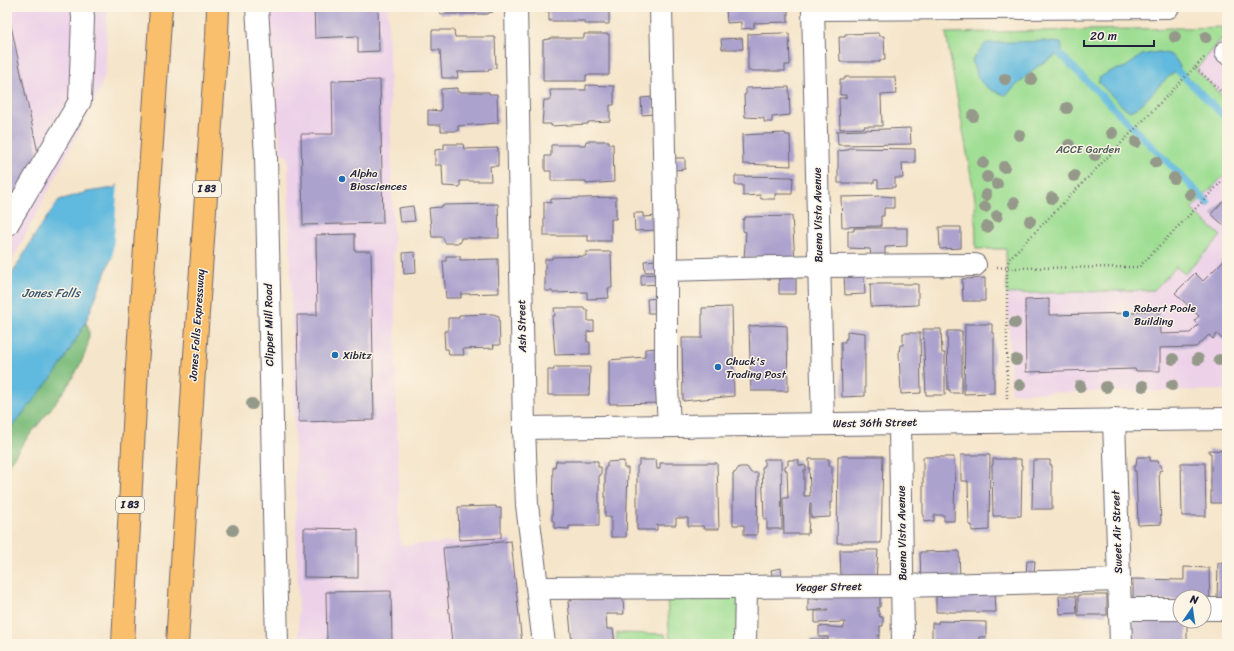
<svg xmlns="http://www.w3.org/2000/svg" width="1234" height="651" viewBox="0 0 1234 651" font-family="Sriracha,sans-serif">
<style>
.built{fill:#edd1e9}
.green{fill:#9ede93;stroke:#608067}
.forest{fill:#7ebd7d;stroke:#50705c}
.water{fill:#61b9de;stroke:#426e8c}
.pier{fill:#f5e5ca}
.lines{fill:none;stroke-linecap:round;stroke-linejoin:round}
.stream{stroke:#61b9de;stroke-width:7}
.building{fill:#aca2ce}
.minor-casing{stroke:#6c666d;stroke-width:24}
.highway-casing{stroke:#6c666d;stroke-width:24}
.path{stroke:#6c666d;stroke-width:2.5;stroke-dasharray:1 3;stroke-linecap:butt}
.minor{stroke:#fff;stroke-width:22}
.highway{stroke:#f9bf6d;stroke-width:22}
.tree{fill:#95998a}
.poi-dot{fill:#1f6fb2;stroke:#fcf5e5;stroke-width:1.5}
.labels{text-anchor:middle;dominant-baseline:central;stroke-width:3;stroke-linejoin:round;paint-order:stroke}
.shield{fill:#fcf5e5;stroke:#63616e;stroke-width:1}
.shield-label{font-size:10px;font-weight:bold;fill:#22223b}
.park-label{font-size:11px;fill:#475a55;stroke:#fcf5e5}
.poi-label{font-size:11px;fill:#22223b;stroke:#fcf5e5;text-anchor:start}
.street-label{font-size:11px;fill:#22223b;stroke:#fcf5e5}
.water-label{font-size:12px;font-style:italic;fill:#385774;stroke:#fcf5e5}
</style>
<rect width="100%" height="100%" fill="#fcf5e5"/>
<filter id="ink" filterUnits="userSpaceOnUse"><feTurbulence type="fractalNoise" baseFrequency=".025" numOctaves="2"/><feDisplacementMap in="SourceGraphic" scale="8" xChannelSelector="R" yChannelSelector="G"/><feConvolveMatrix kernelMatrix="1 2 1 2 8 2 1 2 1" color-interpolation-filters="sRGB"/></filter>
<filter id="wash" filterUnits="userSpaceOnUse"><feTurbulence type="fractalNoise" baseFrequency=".012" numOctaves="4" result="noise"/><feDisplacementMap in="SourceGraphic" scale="16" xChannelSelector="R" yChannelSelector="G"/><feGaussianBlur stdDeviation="0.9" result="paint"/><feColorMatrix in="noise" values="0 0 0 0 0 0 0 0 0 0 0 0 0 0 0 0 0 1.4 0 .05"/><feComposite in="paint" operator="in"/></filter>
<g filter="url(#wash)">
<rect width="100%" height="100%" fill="#f5e5ca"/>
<g class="built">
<path d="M7,7h100l-1,64 -9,26 -90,173z"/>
<path d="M268,7h120l12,538 112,-6 10,105h-223l-11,-487 -7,-5z"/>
<path d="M1227,27v363l-216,3 -5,-144h-30l-1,-50 -29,-166z"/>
</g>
<g class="green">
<path d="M1227,27v5l-31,38 31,30v73l-36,36 30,27 -36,38 -9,-7 -22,23 -147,4 -1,-45h-30l-1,-50 -29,-166z"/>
<path d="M739,595l3,49h-72l-3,-46z"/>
<path d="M617,633l48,1 1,10h-49z"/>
</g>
<path class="forest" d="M84,320c23,26 -40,97 -56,117 -8,10 -14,20 -21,30v-44z"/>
<g class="water">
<path d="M208,7l-85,239 -13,15 -25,63 -27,46 -51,63v-150l31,-53 21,-30 28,-8 27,-4 12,-10z"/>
<path d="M1043,41l18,2 1,7 -8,7 -16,9 -32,29c-23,-6 -28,-13 -34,-35l14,-17z"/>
<path d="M1158,52c12,1 17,4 22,15l-2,4c-20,9 -28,32 -48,40l-8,-5 -23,-23v-5l10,-6 17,-5 16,-12z"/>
</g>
<path class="pier" d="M151,7h59l-11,171 -11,28 -63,42 -13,14 6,-80 6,-6 10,-16 8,-28z"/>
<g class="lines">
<g class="stream">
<path d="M1059,53l149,150"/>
<path d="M1178,71l49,48"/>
</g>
</g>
<g id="blocks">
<g class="building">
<path d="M7,7l31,146 -19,37 -12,3z"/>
<path d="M314,7h64l1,44 -21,1v-16l-43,2z"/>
<path d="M440,7h53v5l-5,1v1h-48z"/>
<path d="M540,7h69v17h-25v-3h-35v-10h-8z"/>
<path d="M726,7h62v15l-34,1v5l-13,1v-7l-14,1z"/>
<path d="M432,30h22l1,7h40l1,31 -8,1 1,2 -32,1 1,6h-16l-2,-28h-8z"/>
<path d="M784,33l5,1 1,31h-5v6h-37v-37z"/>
<path d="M879,33v3h5l1,24h-5v2h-40l-1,-25h6v-3z"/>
<path d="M584,34h25v41h-23v6h-43v-41l7,-1v-1h34z"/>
<path d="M742,38l1,11h-21l-1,-10z"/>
<path d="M845,77h50l1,17 -15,1 1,31h-18v2l-24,1 -1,-31h7v-3h-6v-16h5z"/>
<path d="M380,80l3,143 -80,2 -2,-91h32l-1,-53z"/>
<path d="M586,85l28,1v19h-4v16l-22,1v2l-37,2v-2h-9l2,-24h7l-1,-10h36z"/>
<path d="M789,87l1,28 -18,2v5h-8v-4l-19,-1 -1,-22 2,-1v-6z"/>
<path d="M457,88v4h32v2h8l1,29 -40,3v5h-17v-6h-13v-15l13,1v-22z"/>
<path d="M654,97v17l-12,1 -1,-17z"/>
<path d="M910,128l1,16 -73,1 -1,-14z"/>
<path d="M785,133l1,2h4l1,31 -48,-2 -1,-29z"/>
<path d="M586,141h23v3h4l1,38 -28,2v-3h-35v-10h-6v-15h6v-11h34z"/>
<path d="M444,144h19l1,5 34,-1v18h-8l1,15h-31v6l-17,-1 -1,-21h-7v-15l9,-1z"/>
<path d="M848,148l67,1v14h-13l1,15h-8v9l-17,1v-8h-4v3h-36v-32l10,-1z"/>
<path d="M675,158h10v11l-10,1z"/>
<path d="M735,176l58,1 -1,17h-17v5h-14l-1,-4 -17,1v-11h-8z"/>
<path d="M882,196l12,1v11h-10v8h-3v10l-39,1 -1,-30z"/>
<path d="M616,197v22h-5v22h-23v-5h-44v-34l7,1v-4z"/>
<path d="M1227,197v31l-16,-14z"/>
<path d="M498,204l1,34h-38l-1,5h-15l-2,-6h-11l-3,-29 13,-1v-2z"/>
<path d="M413,206l2,15 -15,1 -2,-14z"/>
<path d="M634,213h9v4l15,-1 1,14 -24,1z"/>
<path d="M792,216l3,45 -51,-3 2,-26 -3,-1v-12h2v-2z"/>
<path d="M939,227h22v21l-21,1z"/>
<path d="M854,228h53v18l-22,1v8h-14l-1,-6 -22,-1v-17h6z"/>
<path d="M355,234v17h16l3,169 -75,2 -2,-107h20l-1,-80z"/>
<path d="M415,252l1,21 -12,1 -1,-21z"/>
<path d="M586,252h25l1,36h-4l1,10 -22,1v-7l-34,1 -1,-2h-7v-32h7v-2l34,-1z"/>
<path d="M446,256h14v4l38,-1 1,34 -38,1v4h-15l-3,-37h3z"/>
<path d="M1227,257v86l-10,-9 -4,5 -4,-4 -13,12 -36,1v23h-24l-1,-2 -109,3 -1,-72 24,-1v16l86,-2v-2h24l1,23 30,-1 8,-8 -4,-4 5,-5 -24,-23 20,-20 8,8z"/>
<path d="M657,260l1,12h-13l-1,-11z"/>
<path d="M864,272l1,22 -20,1 -1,-22z"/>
<path d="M796,273v21h-17v-20z"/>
<path d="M660,274v10l-19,1v-10z"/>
<path d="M985,278v23h-22l-1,-22z"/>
<path d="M870,284h48v21l-47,2z"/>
<path d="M660,298l1,15h-13l-1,-14z"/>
<path d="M732,307l2,89 -51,5 -1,-63h20v-30z"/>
<path d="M554,308h31v2h3v11h6v10l-7,1v10h3v12l-35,1 -3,-39h3z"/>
<path d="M493,314l6,2 1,29h-7l1,3 -31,1 1,6h-15l-1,-6h-3l-1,-18h4v-13h11v-3z"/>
<path d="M965,324h27v9h2v60l-30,1z"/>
<path d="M771,325l16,1 1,65h-37l-2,-65z"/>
<path d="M923,329h18l1,24h3v42h-19z"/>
<path d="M847,331l18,2v63l-23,1 -1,-55h4v-3h2z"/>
<path d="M947,331h15v62h-12v-3h-2z"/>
<path d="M903,333h17l1,60 -20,1 -2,-41 1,-8h3z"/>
<path d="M658,348l8,55 -57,1v-44l36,-3v-8z"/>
<path d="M554,367h36l-1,28h-41v-25h6z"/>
<path d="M1209,450l18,1v52h-16v-50h-2z"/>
<path d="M961,455h29l-1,75 -17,1v-6h-3l-1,-44h-7z"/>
<path d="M838,456h45l-2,87h-44z"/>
<path d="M923,457h31v8h1l-1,56h-10v-6h-10v6l-10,1v-7h-1z"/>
<path d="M1137,457h13v4h8l1,4h2l1,5 -3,1 2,53 -23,1 -2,-54h-2v-5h2z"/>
<path d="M764,459h17l1,70h-15v-10h-3l-2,-52h2z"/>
<path d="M809,459h20v7h3v37l-2,-1v15l-19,1v-15h-1l-2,31h-24l-1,-36h5l-1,-28h-2v-4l3,-1v-5h11v5l7,1v4h-2v26h6z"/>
<path d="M993,459h28v6h1l-1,51h-28l-1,-51h1z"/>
<path d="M639,460h17l1,9h3v-6h57l2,66h-15l-1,-3h-15v-8h-12v7h-19v5h-20v-64l2,-1z"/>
<path d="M1033,460h17v5h2v44h-20z"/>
<path d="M556,461h42v6h3v8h-2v51h-30v3l-15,-1v-7h-2l1,-54h2z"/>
<path d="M624,461v7h4l-2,69h-15v-20h-6v-50h2v-5z"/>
<path d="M1181,463h24l1,53h-24z"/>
<path d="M739,467h8l4,6h7l-1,62h-13v-10h-11v-52h2z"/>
<path d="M496,506v2h5v30l-42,2 -1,-33z"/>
<path d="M304,528l54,1v49l-54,-1z"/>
<path d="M511,541l11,103h-70l-9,-96z"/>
<path d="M840,550h38l-2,29h-35z"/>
<path d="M959,551l1,28 -39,1 -1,-28z"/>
<path d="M1027,561h8l-1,13h-8z"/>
<path d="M1218,563h9v38l-10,-1z"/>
<path d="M1184,567l25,1 1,37h-6v-8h-24v3h-47v-21l51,1z"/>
<path d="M781,568l1,11 -9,1 -2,-10z"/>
<path d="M391,591l1,53h-65l-1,-52z"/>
<path d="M995,591l1,21h-60v-19z"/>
<path d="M819,595h61v12h-2v3l2,7h3v9h-3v10l-2,-1 2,9h-69l-1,-5 18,1v-3h-9v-11l25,2 1,-6 -30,1v-12h13v-2l-20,2v-12h11z"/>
<rect x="1078" y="595" width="29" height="20"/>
<path d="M1059,596h17l1,17 -17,1z"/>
<path d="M571,599h52l1,15h-18l1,15h6l2,14 -43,1 -4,-43h4z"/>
<path d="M1131,617h49v4h7v23h-56z"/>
<path d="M938,621l48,1v15h-7v7h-47v-21h7z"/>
</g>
</g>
</g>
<g filter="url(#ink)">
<use href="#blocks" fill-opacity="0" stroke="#6c666d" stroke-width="1"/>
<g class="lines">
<g class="minor-casing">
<g id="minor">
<path d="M257,7l9,150 11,487"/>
<path d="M516,7l8,421 3,77 17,139"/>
<path d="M661,7l5,240v121l3,58"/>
<path d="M813,7l10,417"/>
<path d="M813,9l355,-2"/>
<path d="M1226,52h1"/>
<path d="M7,225l73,-124 3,-83 -1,-11"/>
<path d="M666,270l153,-4 156,-1"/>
<path d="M1114,420l7,224"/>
<path d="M900,423l3,221"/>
<path d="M524,428l703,-9"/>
<path d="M538,588l364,-2 217,-6"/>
<path d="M1121,609h59"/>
<path d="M1204,609h23"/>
<path d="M745,644l1,-56"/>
</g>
</g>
<g class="highway-casing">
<g id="highway">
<path d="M123,644l14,-277 24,-360"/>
<path d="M177,644l17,-274 23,-333 1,-30"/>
</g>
</g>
<g class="path">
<path d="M1195,67l10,-10"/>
<path d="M997,267l10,1 2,-9 186,-192 32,30"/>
<path d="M1007,399v-131l132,-1 88,-91"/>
</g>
<use href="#minor" class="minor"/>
<use href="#highway" class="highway"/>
</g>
<g class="tree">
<circle cx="1175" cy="37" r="6"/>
<circle cx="1206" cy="37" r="6"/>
<circle cx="1005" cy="79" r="6"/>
<circle cx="1031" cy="79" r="6"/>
<circle cx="1067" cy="108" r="6"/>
<circle cx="973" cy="116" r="6"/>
<circle cx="1112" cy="133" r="6"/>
<circle cx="1019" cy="135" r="6"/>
<circle cx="1136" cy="142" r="6"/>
<circle cx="1069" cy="145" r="6"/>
<circle cx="1095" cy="155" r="6"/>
<circle cx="1156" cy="162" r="6"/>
<circle cx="983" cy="163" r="6"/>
<circle cx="1004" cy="167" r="6"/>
<circle cx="1074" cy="176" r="6"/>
<circle cx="987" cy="177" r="6"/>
<circle cx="1174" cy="178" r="6"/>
<circle cx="997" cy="184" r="6"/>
<circle cx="1190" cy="194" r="6"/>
<circle cx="986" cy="195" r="6"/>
<circle cx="1052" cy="198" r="6"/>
<circle cx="1014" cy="203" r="6"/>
<circle cx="985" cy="207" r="6"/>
<circle cx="997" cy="216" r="6"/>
<circle cx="1030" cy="221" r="6"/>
<circle cx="987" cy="227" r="6"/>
<circle cx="1015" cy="323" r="6"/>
<circle cx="1173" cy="359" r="6"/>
<circle cx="1198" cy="359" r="6"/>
<circle cx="1016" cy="360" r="6"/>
<circle cx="1219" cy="360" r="6"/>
<circle cx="1020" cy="385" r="6"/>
<circle cx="1172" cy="385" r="6"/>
<circle cx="1080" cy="386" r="6"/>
<circle cx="1143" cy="386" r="6"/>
<circle cx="1106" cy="387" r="6"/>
<circle cx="252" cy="404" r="6"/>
<circle cx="233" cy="530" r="6"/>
</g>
</g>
<g class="poi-dot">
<circle cx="342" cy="179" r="4"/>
<circle cx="1126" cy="314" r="4"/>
<circle cx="335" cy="355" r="4"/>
<circle cx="718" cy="367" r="4"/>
</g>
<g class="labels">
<g class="shield">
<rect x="193" y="181" width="28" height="16" rx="3"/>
<rect x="116" y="497" width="28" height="16" rx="3"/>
</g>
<g class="shield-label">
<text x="207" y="189">I 83</text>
<text x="130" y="505">I 83</text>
</g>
<g class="park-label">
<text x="1088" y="149">ACCE Garden</text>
</g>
<g class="poi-label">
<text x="350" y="173">Alpha<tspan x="350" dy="13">Biosciences</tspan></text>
<text x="1134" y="308">Robert Poole<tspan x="1134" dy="13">Building</tspan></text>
<text x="343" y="355">Xibitz</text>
<text x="726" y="361">Chuck's<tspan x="726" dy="13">Trading Post</tspan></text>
</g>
<g class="street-label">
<text transform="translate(818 215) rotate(-91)">Buena Vista Avenue</text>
<text transform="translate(197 325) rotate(-86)">Jones Falls Expressway</text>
<text transform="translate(269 325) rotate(-91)">Clipper Mill Road</text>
<text transform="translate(522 326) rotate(-91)">Ash Street</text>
<text transform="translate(875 423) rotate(-1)">West 36th Street</text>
<text transform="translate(1117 532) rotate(-92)">Sweet Air Street</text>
<text transform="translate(902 533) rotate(-91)">Buena Vista Avenue</text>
<text transform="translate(829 587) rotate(-1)">Yeager Street</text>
</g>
<g class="water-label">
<text x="51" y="293">Jones Falls</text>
</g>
</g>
<rect width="1234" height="651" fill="none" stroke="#fcf5e5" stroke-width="24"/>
<g transform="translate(1192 609) rotate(13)"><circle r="19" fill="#fcf5e5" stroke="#a5a1a1"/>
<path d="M0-3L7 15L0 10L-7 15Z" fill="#1f6fb2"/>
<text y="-6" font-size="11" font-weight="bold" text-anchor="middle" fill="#22223b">N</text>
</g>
<path d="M1084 40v6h70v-6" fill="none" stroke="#22223b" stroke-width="2"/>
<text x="1090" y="40" font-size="12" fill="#22223b" stroke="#fcf5e5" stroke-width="3" paint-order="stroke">20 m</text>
</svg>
